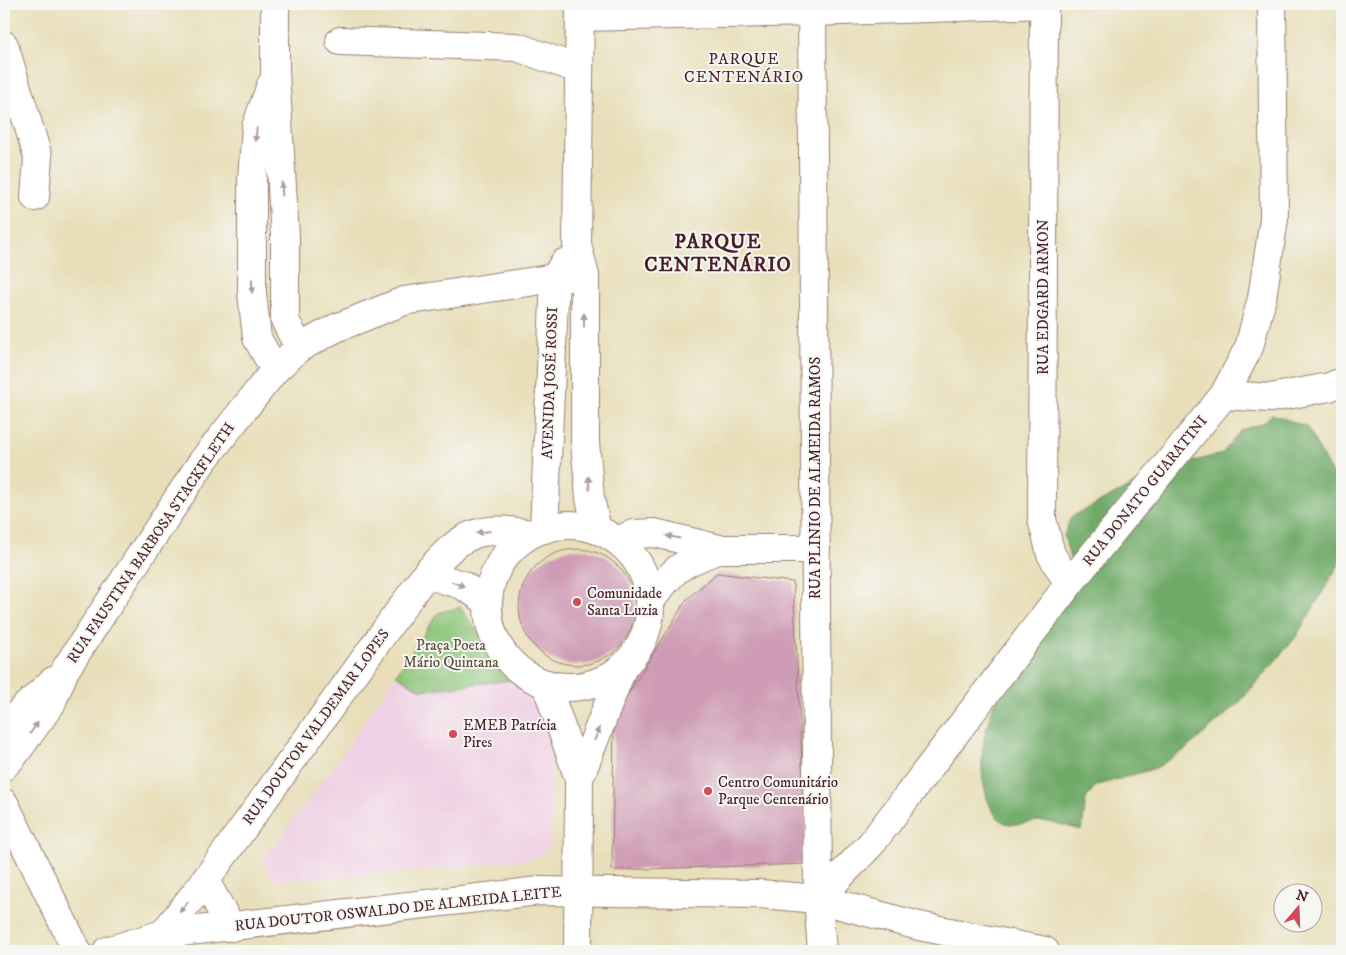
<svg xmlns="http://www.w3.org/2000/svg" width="1346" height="955" viewBox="0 0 1346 955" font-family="'IM FELL DW Pica',serif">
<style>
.built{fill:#f0d0e4}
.green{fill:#8bc478;stroke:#6a7252}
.forest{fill:#70aa68;stroke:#5d644a}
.building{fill:#cf9cb5}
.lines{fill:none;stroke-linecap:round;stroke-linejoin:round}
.minor-casing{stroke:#997f72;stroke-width:30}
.minor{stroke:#fff;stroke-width:28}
.oneway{fill:#ae9aa0}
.poi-dot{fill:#d1495b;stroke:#f6f6f2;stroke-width:2}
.labels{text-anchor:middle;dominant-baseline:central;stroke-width:4;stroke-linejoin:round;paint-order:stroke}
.street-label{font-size:15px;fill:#4a1f2b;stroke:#f6f6f2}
.poi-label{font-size:15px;fill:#4a1f2b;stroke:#f6f6f2;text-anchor:start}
.park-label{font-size:15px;fill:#5e5142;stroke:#f6f6f2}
.neighbourhood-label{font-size:16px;letter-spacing:1px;fill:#4a1f2b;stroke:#f6f6f2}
.district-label{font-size:20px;font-weight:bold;letter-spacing:1px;fill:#4a1f2b;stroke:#f6f6f2}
</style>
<rect width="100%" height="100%" fill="#f6f6f2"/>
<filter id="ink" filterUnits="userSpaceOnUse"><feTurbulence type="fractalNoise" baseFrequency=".02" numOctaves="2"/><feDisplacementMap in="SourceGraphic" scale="10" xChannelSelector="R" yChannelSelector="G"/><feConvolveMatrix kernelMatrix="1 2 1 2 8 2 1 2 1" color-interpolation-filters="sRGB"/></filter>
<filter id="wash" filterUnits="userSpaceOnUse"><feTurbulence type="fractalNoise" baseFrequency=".0096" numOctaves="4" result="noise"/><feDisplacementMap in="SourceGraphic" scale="20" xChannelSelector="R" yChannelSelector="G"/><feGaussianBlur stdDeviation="1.12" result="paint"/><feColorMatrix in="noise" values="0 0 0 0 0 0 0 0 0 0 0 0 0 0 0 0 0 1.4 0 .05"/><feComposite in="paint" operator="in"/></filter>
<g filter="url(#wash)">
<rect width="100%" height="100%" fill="#e8dfba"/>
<path class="built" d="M460,607l51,73 23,8 15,30 3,31 -1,94 -12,15 -116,13 -150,10 -11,-20 77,-102 99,-146z"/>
<path class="green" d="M460,607l51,73 -89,10 -26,-15 42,-62z"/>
<path class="forest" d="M1272,414l35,13 32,60 3,11v61l-46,78 -59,68 -51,44 -30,19 -61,18 -9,13 -4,31c-13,-3 -28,-8 -41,-9 -13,0 -29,8 -41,-1 -9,-8 -12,-18 -15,-30 -19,-71 51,-167 86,-227l-7,-28 7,-18 95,-49 56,-14 19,-24 22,-7z"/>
<g id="blocks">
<g class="building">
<circle cx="577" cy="607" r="58"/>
<path d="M717,573l76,9 14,282 -195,6 2,-153 73,-118z"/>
</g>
</g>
</g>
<g filter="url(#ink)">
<use href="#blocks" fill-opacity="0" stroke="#997f72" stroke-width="1"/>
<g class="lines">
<g class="minor-casing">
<g id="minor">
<path d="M275,4v67l10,166v83l14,28"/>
<path d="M580,4l-3,240 8,32v166l5,56 7,32"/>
<path d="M812,4l6,895 4,52"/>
<path d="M1044,4l-2,515 9,35 18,30"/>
<path d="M580,17l232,-5 234,-8"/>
<path d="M340,41l177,6 61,22"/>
<path d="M4,45l34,112 -3,40"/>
<path d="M271,85l-15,42 -4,52v114l5,45 18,32"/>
<path d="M1224,395l47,3 58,-11 13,-5"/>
<circle cx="569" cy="606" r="81"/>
<path d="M544,529l11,-251 9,-15"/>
<path d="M618,541l15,-7 22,-1 65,16h96"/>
<path d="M426,574l36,11 25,16"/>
<path d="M650,602c24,-35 32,-39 70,-53"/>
<path d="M546,684l33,95 -1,172"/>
<path d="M4,727l49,-46"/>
<path d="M4,766l10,-11 37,-51 14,-34 137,-208 73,-92 24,-22 37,-20 68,-27 151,-23 30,-2"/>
<path d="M579,779l43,-110"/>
<path d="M4,803l73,148"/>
<path d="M205,881l26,46"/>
<path d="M818,899l53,-55 198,-260 155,-189 25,-48 13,-49 12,-79 -2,-215"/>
<path d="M163,934l42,-53 221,-307c35,-40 52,-50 105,-40"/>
<path d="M107,951l56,-17 376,-43 221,3 58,5 101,27 126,25"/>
</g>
</g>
<use href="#minor" class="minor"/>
</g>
<defs><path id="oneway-solid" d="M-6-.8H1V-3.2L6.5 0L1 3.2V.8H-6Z" transform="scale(1.25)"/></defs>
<g class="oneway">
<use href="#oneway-solid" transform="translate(256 135) rotate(96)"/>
<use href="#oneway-solid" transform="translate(282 189) rotate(-93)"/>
<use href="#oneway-solid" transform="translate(252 286) rotate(90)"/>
<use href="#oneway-solid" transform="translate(584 320) rotate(-90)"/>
<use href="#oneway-solid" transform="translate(589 483) rotate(-95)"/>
<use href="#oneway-solid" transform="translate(483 532) rotate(172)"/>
<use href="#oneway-solid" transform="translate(673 537) rotate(-169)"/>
<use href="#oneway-solid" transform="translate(458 584) rotate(21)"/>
<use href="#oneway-solid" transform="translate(34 728) rotate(-54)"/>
<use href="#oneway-solid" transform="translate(597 734) rotate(-69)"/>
<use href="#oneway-solid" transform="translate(184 907) rotate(129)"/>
</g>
</g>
<g class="poi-dot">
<circle cx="577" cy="602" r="5"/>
<circle cx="453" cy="734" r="5"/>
<circle cx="708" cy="791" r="5"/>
</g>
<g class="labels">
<g class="street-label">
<text transform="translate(1043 297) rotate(-90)">RUA EDGARD ARMON</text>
<text transform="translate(550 383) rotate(-88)">AVENIDA JOSÉ ROSSI</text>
<text transform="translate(815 478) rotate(-90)">RUA PLINIO DE ALMEIDA RAMOS</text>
<text transform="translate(1145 491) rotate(-51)">RUA DONATO GUARATINI</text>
<text transform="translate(151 543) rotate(-56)">RUA FAUSTINA BARBOSA STACKFLETH</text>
<text transform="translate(316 727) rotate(-54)">RUA DOUTOR VALDEMAR LOPES</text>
<text transform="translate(398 909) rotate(-6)">RUA DOUTOR OSWALDO DE ALMEIDA LEITE</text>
</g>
<g class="poi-label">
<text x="587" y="593">Comunidade<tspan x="587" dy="17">Santa Luzia</tspan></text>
<text x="463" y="725">EMEB Patrícia<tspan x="463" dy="17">Pires</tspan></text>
<text x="718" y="782">Centro Comunitário<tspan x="718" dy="17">Parque Centenário</tspan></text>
</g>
<g class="park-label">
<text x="451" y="645">Praça Poeta<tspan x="451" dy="17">Mário Quintana</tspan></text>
</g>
<g class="neighbourhood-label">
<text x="744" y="59">PARQUE<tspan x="744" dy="18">CENTENÁRIO</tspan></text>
</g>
<g class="district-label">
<text x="718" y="242">PARQUE<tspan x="718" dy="23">CENTENÁRIO</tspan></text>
</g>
</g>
<rect width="1346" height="955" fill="none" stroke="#f6f6f2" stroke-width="20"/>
<g transform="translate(1298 908) rotate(19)"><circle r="24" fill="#f6f6f2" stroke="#b1a0a2"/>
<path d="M0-4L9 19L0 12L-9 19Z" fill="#d1495b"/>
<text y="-8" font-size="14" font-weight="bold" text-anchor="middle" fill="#4a1f2b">N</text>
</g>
</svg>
